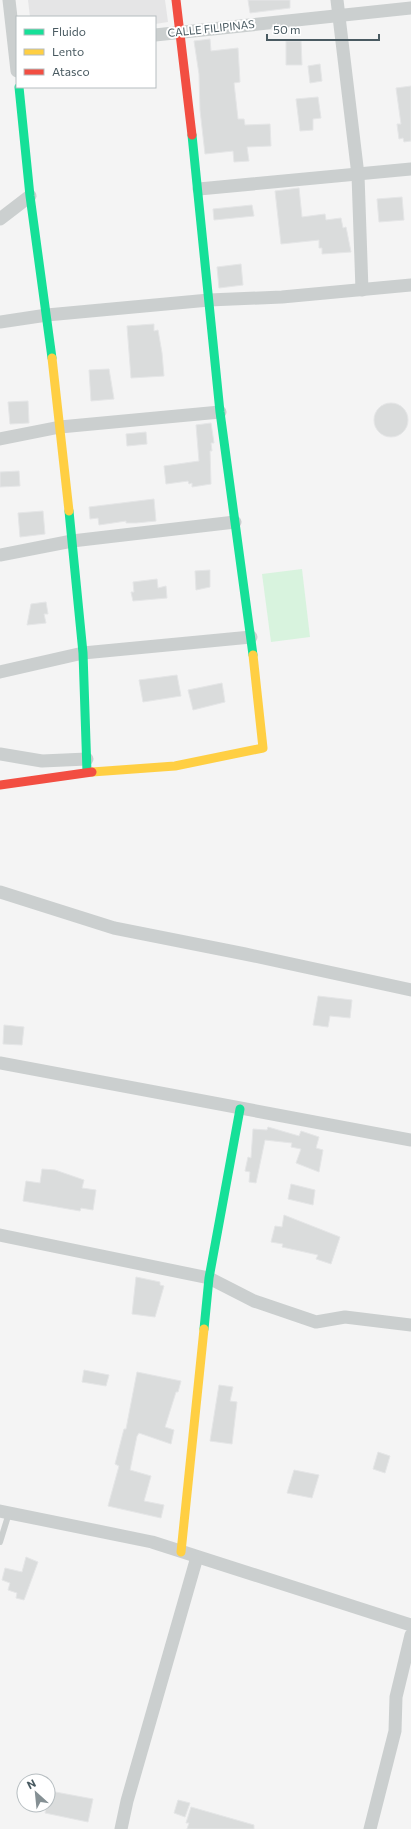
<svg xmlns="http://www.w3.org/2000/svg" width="411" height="1829" viewBox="0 0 411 1829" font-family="Commissioner,sans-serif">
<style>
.education{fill:#e5e5e6}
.green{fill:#d8f3de}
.building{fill:#dadcdc;stroke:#e5e6e7}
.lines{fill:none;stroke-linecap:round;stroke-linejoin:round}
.lane{stroke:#cbcfcf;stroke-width:6}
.street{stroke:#cbcfcf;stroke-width:13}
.fast{stroke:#16e098;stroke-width:9}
.slow{stroke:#ffcf43;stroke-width:9}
.jam{stroke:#f24e42;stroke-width:9}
.labels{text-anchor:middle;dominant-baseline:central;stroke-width:4;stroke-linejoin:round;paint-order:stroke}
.street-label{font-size:11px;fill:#495a61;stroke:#fff}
</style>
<rect width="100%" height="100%" fill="#f4f4f4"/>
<path class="education" d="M28,0h137l3,22 -13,2v-7h-125z"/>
<path class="green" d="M302,569l8,68 -39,5 -9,-68z"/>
<g class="building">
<path d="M248,0h42v8l-40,5z"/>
<path d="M210,39l1,12 27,-3 2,34 -6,1 4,36h6l1,6 25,-1 1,22 -24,1 2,14 -15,1 -1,-11 -28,3 -5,-44 -1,-36 -5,-33z"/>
<path d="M286,41h15l1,24h-16z"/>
<path d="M320,64l2,17 -12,2 -2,-17z"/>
<path d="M411,86v55l-7,1 -1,-4 -4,1 -2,-15h4l-5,-36z"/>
<path d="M318,97l3,21 -8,1v11l-13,1 -4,-32z"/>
<path d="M299,188l3,29 23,-3 1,6 15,-2 2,10 3,-1 5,25 -29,2v-6h-3v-8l-38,4 -6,-53z"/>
<path d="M402,197l2,23 -25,2 -2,-23z"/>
<path d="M252,205l2,11 -40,4 -1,-11z"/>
<path d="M241,264l2,21 -24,3 -2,-21z"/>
<path d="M154,324v7l4,-1 4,23 2,23 -33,2 -4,-52z"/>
<path d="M109,369l5,30 -23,2 -2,-31z"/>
<path d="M28,401l1,22 -19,1 -2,-22z"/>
<circle cx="391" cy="420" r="17"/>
<path d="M211,423l3,20h-3l1,8h-2l1,33 -19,3v-4l-3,1 -1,-3 -22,3 -2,-18 35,-5 -3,-36z"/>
<path d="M146,432l1,12 -20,2 -1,-12z"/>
<path d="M19,471l1,15 -20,1v-15z"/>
<path d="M154,499l2,22 -20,2h-10v-2l-27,4 -1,-7 -8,1 -1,-12z"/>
<path d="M43,511l2,23 -25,3 -2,-24z"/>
<path d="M210,570v17l-14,3 -1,-19z"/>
<path d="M157,579l1,9 8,-2 1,12 -34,3 -2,-9h3l-1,-10z"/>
<path d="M46,602l2,12h-4l2,9 -19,2 4,-21z"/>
<path d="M177,675l4,21 -38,6 -4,-22z"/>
<path d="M222,683l3,19 -32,8 -5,-20z"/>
<path d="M318,996l34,4 -2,18 -20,-2 -2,11 -15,-2z"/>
<path d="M4,1025l20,2 -2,18 -19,-1z"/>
<path d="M268,1127l31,9 2,-5 18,6 -3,11 7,2 -4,22 -23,-9 5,-14 -10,-2 1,-4 -27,-3 -9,43 -7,-1 1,-10 -5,-1 3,-14 3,1 2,-29 14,1z"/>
<path d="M42,1169l13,1 29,10 -2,8 14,2 -3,20 -12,-2 -1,3 -57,-10 3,-20 14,2z"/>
<path d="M291,1184l24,6 -2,15 -25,-6z"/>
<path d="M284,1215l56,22 -9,27 -15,-5 2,-4 -36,-8 1,-3 -12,-2 4,-16 7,1z"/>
<path d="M136,1277l24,5v3l4,1 -9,31 -23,-3z"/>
<path d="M84,1370l25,5 -3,11 -24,-4z"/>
<path d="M137,1372l44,9 -3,11h-2l-11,35 9,3 -3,14 -32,-11 -2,3 -7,34 21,6 -7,25 20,4 -3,13 -53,-12 11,-40 -4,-2 9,-35h2z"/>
<path d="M219,1385l14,2 -3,14 7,1 -5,42 -22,-3z"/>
<path d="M378,1452l12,4 -5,17 -12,-4z"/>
<path d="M294,1470l25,5 -7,23 -25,-5z"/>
<path d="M26,1557l12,5 -14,38 -8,-2 1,-5 -9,-3 2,-7 -8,-3 3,-12 17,4z"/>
<path d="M50,1791l43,8 -5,23 -43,-9z"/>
<path d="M178,1800l12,3 -5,14 -11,-4z"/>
<path d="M191,1807l63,18v4h-67l2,-6h-3z"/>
</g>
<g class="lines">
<path class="lane" d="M0,1542l9,-29"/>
<g class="street">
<path d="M9,0l8,71"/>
<path d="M337,0l21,175 4,115"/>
<path d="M155,35l256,-27"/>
<path d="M199,189l212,-20"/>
<path d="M0,219l30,-23"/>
<path d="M0,322l47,-7 162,-15 73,-3 129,-12"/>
<path d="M0,439l60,-12 160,-15"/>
<path d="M0,555l72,-14 163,-19"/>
<path d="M0,672l83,-19 168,-16"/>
<path d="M0,754l42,7 45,-2"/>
<path d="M0,892l114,36 131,26 166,36"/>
<path d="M0,1063l411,77"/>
<path d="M0,1235l209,43 45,23 62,21 29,-5 66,8"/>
<path d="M0,1511l152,31 259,83"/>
<path d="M121,1829l6,-28 70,-244"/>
<path d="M370,1829l25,-98 1,-34 15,-62"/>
</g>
<g class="fast">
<path d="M19,87l11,109 22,162"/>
<path d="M192,135l28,277 33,243"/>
<path d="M69,511l14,142 4,119"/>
<path d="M204,1329l5,-51 31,-169"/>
</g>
<g class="slow">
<path d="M52,358l17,153"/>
<path d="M92,772l83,-6 88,-18 -10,-93"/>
<path d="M181,1552l23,-223"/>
</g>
<g class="jam">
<path d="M176,0l16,135"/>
<path d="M0,785l92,-13"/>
</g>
</g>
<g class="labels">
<g class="street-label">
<text transform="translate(211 28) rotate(-6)">CALLE FILIPINAS</text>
</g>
</g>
<rect x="16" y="16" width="140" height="72" fill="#ffffff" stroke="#b6bdc0"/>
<rect x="24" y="29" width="20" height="6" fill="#16e098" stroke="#b6bdc0"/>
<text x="52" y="36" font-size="12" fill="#495a61">Fluido</text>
<rect x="24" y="49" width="20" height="6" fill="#ffcf43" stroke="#b6bdc0"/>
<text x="52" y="56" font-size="12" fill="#495a61">Lento</text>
<rect x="24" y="69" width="20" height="6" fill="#f24e42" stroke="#b6bdc0"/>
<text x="52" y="76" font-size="12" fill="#495a61">Atasco</text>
<g transform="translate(36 1793) rotate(333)"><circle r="19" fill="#ffffff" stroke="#b6bdc0"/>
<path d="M0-3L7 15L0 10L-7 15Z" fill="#859094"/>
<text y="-6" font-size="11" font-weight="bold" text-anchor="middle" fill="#495a61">N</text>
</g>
<path d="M267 34v6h112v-6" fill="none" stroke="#495a61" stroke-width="2"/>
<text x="273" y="34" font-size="12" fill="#495a61" stroke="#ffffff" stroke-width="3" paint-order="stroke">50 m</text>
</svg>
